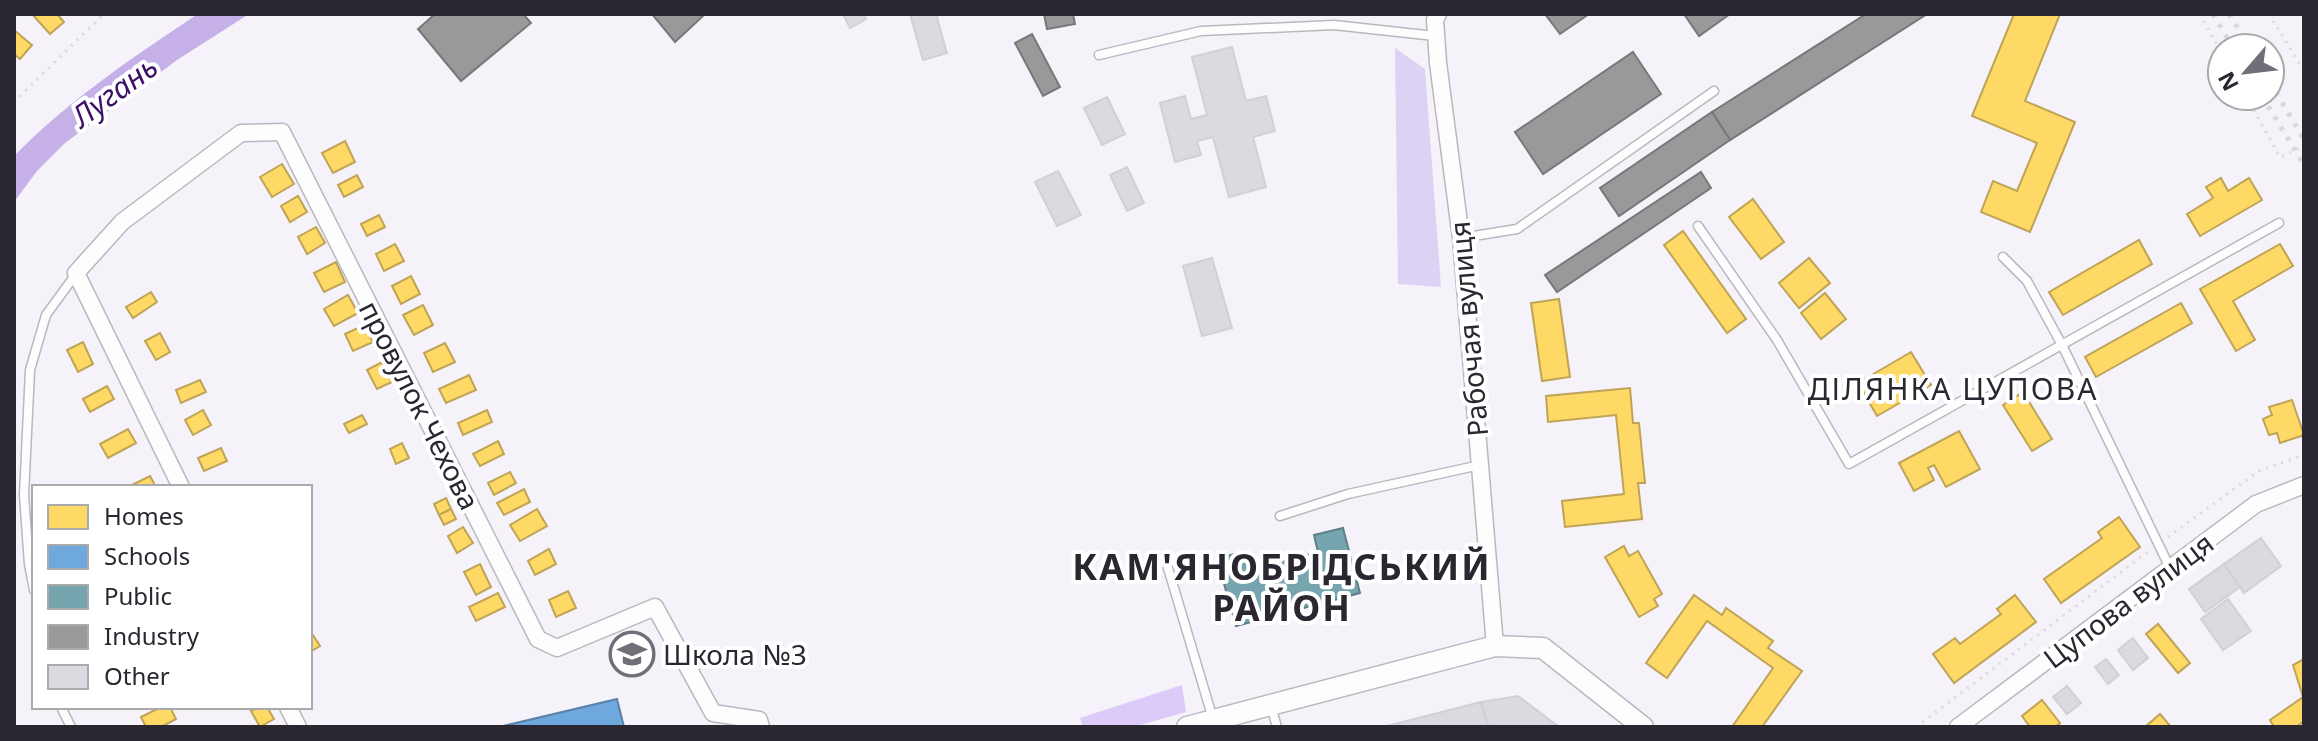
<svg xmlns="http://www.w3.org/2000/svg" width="2318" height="741" viewBox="0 0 2318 741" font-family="'Noto Sans',sans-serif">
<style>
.green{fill:#ded2f4}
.forest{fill:#dccaf8}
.water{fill:#c5b1e7}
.homes{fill:#ffd966;stroke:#bfa456;stroke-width:2}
.schools{fill:#6fa8dc;stroke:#5a81a8;stroke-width:2}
.public{fill:#76a5af;stroke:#5f7f89;stroke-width:2}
.industry{fill:#999;stroke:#78777a;stroke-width:2}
.building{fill:#dcd9e1;stroke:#d2cfd7;stroke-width:2}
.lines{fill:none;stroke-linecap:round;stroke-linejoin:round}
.service-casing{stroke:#bab7bf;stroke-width:11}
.minor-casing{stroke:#bab7bf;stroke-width:19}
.tertiary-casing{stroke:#bab7bf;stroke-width:23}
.path{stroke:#dad9db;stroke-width:3;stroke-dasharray:2 6;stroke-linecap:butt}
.service{stroke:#fefdfe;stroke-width:8}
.minor{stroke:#fefdfe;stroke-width:16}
.tertiary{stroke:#fefdfe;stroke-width:20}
.rail{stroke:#d9d8db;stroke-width:5;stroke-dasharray:4 8;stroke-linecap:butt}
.labels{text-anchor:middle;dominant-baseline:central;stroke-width:8;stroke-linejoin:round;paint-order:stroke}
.street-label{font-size:28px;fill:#2a2730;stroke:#fff}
.poi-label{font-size:28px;fill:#2a2730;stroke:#fff;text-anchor:start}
.water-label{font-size:30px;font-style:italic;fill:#3d1068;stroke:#fff}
.neighbourhood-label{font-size:30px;letter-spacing:2px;fill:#2a2730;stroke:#fff}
.district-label{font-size:36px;font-weight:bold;letter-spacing:2px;fill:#2a2730;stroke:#fff}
</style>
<rect width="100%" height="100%" fill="#f5f2fa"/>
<path class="green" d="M1395,48l30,21 16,218 -43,-3z"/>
<path class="forest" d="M1182,685l4,27 -53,15h-50l-3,-9z"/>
<path class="water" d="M198,14h51l-72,46 -112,83 -28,28 -23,31v-46c55,-56 119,-99 184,-142z"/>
<g class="homes">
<path d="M32,14h25l7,8 -14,12z"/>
<path d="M2014,14h46l-35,87 50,21 -45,110 -49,-20 12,-31 24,10 20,-48 -65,-27z"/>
<path d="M14,30l18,15 -12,14 -6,-5z"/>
<path d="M345,141l10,21 -22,11 -11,-20z"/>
<path d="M282,164l12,20 -22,13 -12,-20z"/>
<path d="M357,175l6,12 -19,10 -6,-12z"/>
<path d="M2221,178l7,13 21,-13 13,22 -62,36 -13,-22 26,-16 -7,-11z"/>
<path d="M298,196l9,16 -17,10 -9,-16z"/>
<path d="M1753,199l31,43 -23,17 -32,-42z"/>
<path d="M379,215l6,12 -18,9 -6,-12z"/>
<path d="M316,227l9,16 -18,11 -9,-17z"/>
<path d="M1683,231l63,88 -19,14 -63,-88z"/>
<path d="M2139,240l13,24 -89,51 -14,-23z"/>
<path d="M395,244l9,17 -20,10 -8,-17z"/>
<path d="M2280,244l13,22 -60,35 22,39 -19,11 -36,-62z"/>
<path d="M1809,258l21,25 -31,25 -20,-25z"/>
<path d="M336,262l9,20 -21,10 -10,-19z"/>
<path d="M411,276l9,18 -19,10 -9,-18z"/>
<path d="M151,292l6,10 -24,16 -7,-11z"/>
<path d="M1825,293l21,26 -25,20 -20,-26z"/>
<path d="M348,295l10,18 -24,13 -10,-17z"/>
<path d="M1559,299l11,78 -28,4 -11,-78z"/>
<path d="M2181,303l11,20 -96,54 -11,-20z"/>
<path d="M423,305l10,20 -19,10 -11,-20z"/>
<path d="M364,325l9,17 -20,9 -8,-17z"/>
<path d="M160,333l10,19 -14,8 -11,-19z"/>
<path d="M83,342l10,22 -15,8 -11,-22z"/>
<path d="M445,343l10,19 -22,10 -9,-19z"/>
<path d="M1911,352l20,33 -54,31 -19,-33z"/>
<path d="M382,362l10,20 -15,7 -10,-19z"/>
<path d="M469,375l7,15 -30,13 -7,-14z"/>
<path d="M200,380l6,12 -25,11 -5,-13z"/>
<path d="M107,386l7,13 -24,13 -7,-13z"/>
<path d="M1630,388l3,35h6l6,60h-7l4,36 -77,8 -3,-26 62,-7 -8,-79 -68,7 -2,-26z"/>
<path d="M2023,392l29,47 -20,12 -29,-46z"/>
<path d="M2292,400l12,35 -24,8 -3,-10 -8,2 -6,-16 9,-4 -3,-8z"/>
<path d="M203,410l8,15 -18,10 -8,-15z"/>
<path d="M487,410l5,12 -29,13 -5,-12z"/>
<path d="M362,415l5,9 -18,9 -5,-9z"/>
<path d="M128,429l8,14 -28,15 -8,-14z"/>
<path d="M1959,431l21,38 -34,18 -12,-22 -6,3 6,12 -20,11 -15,-28z"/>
<path d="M498,441l6,13 -24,12 -7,-12z"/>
<path d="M402,443l7,15 -13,6 -6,-15z"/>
<path d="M221,448l6,13 -23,10 -6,-13z"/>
<path d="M510,472l6,11 -22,12 -6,-12z"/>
<path d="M150,476l6,11h-28z"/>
<path d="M524,489l6,13 -26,13 -7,-12z"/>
<path d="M446,498l5,11 -12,6 -5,-11z"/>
<path d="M451,509l5,10 -12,6 -5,-10z"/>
<path d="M537,509l10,17 -27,15 -10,-16z"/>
<path d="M2119,517l21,30 -79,56 -17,-24 58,-41 -4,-6z"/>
<path d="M463,527l10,16 -16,10 -9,-17z"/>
<path d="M1624,546l5,10 9,-5 24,43 -8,5 4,7 -19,11 -34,-60z"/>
<path d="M549,549l7,15 -21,11 -7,-14z"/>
<path d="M480,564l11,23 -15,8 -12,-23z"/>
<path d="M568,591l8,17 -20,9 -7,-17z"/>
<path d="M498,593l7,14 -29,14 -7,-14z"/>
<path d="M1694,595l28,20 4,-7 47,33 -5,7 34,23 -40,56h-30l41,-59 -66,-47 -40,57 -21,-15z"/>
<path d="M2015,595l21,27 -82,61 -21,-29 22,-16 5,6 41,-30 -4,-5z"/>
<path d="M2158,624l32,39 -12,10 -32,-39z"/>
<path d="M311,632l9,14 -10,6v-19z"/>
<path d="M2304,659v62l-8,6h-22l-4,-7 33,-23 -10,-32z"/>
<path d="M2042,700l18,23 -5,4h-25l-8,-11z"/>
<path d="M161,707h9l6,12 -15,8h-15l-5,-10z"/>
<path d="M259,707h8l7,12 -14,8 -9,-16z"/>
<path d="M2160,714l11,13h-26z"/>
</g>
<path class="schools" d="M617,699l7,28h-125z"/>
<path class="public" d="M1343,528l17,65 -124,33 -19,-67 28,-8 5,19 68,-18 -4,-17z"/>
<g class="industry">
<path d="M435,14h88l8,9 -70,58 -43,-52z"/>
<path d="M652,14h49l2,2 -28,26z"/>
<path d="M1044,14h29l2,10 -28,5z"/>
<path d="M1545,14h44l-29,20z"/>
<path d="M1684,14h46l-31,22z"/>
<path d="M1866,14h61l-197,126 -18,-28z"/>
<path d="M1032,34l28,53 -17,9 -28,-53z"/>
<path d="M1633,52l28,42 -118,80 -28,-42z"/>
<path d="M1712,112l18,28 -111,76 -19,-28z"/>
<path d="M1701,172l10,16 -154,104 -12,-17z"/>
</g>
<g class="building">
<path d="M843,14h21l2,5 -16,9z"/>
<path d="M910,14h26l11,39 -24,7z"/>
<path d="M1232,47l14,54 20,-5 9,35 -22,6 13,50 -37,10 -16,-60 -16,4 4,14 -26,7 -15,-59 25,-7 6,23 16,-4 -15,-58z"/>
<path d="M1107,97l18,37 -23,11 -18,-37z"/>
<path d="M1127,167l17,36 -17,8 -17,-36z"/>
<path d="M1058,171l23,44 -24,11 -22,-44z"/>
<path d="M1212,258l20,70 -30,8 -19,-70z"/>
<path d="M2261,538l20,28 -37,27 -20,-29z"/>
<path d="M2224,564l16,23 -35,25 -16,-23z"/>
<path d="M2228,599l23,32 -28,19 -22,-31z"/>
<path d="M2133,638l15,20 -15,12 -15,-20z"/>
<path d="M2106,659l13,16 -11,9 -13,-17z"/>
<path d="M2067,686l14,17 -14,11 -14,-17z"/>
<path d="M1518,696l41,31h-71l-7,-25z"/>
<path d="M1481,702l7,25h-105z"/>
</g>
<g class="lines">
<g class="service-casing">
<g id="service">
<path d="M1099,55l102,-24 133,-6 101,11"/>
<path d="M1698,226l79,114 72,124 430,-241"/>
<path d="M1461,238l56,-9 197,-138"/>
<path d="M2003,257l24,24 35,64 108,223"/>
<path d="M1280,516l68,-22 132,-29"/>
<path d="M1168,568l45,151"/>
<path d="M34,590l-5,-26 -5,-69 6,-125 16,-55 30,-41"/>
<path d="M1271,706l6,21"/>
<path d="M61,707l10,20"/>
</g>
</g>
<g class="minor-casing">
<g id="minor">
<path d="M1438,14l-3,6 3,43 23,175 34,408"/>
<path d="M181,487l-105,-214 46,-51 119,-89 41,-1 256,507 19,9 98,-41 58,106 46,7 2,7"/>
<path d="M288,707l10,20"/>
<path d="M1958,727l298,-223 48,-19"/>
</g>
</g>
<g class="tertiary-casing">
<path id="tertiary" d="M1187,727l308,-81 48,2 100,79"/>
</g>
<g class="path">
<path d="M2200,14l22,40"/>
<path d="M2269,14l35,57"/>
<path d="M2246,96l34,61 24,-11"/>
<path d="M14,102l90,-88"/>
<path d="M2168,537l91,-66 45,-16"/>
<path d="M1916,727l233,-176"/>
</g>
<use href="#service" class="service"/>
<use href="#minor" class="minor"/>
<use href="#tertiary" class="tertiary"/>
<g class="rail">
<path d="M2213,14l20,34"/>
<path d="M2229,14l21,34"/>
<path d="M2270,82l34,58"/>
<path d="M2262,96l42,69"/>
</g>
</g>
<defs>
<g id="school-ring" transform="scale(2.3)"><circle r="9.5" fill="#fff" stroke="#716e77" stroke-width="1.5"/><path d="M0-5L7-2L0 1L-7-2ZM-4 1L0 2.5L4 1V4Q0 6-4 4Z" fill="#716e77"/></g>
</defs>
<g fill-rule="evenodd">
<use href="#school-ring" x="632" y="654"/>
</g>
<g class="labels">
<g class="street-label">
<text transform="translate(1468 329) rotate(-95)">Рабочая вулиця</text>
<text transform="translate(420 405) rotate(63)">провулок Чехова</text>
<text transform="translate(2128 600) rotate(-37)">Цупова вулиця</text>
</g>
<g class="poi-label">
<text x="663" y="654">Школа №3</text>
</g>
<g class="water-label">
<text transform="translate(114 91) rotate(-36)">Лугань</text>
</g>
<g class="neighbourhood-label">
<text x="1953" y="388">ДІЛЯНКА ЦУПОВА</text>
</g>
<g class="district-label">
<text x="1282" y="566">КАМ'ЯНОБРІДСЬКИЙ<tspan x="1282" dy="41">РАЙОН</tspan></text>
</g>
</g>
<rect width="2318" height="741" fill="none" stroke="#2a2730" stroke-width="32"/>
<rect x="32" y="485" width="280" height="224" fill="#ffffff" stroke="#aaa9ac" stroke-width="2"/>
<rect x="48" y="505" width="40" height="24" fill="#ffd966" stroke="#aaa9ac" stroke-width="2"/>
<text x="104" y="525" font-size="24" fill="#2a2730">Homes</text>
<rect x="48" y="545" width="40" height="24" fill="#6fa8dc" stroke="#aaa9ac" stroke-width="2"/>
<text x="104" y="565" font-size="24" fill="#2a2730">Schools</text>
<rect x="48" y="585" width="40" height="24" fill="#76a5af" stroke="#aaa9ac" stroke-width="2"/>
<text x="104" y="605" font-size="24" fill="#2a2730">Public</text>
<rect x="48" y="625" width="40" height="24" fill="#999999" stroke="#aaa9ac" stroke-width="2"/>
<text x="104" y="645" font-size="24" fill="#2a2730">Industry</text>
<rect x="48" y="665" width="40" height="24" fill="#dcd9e1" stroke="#aaa9ac" stroke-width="2"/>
<text x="104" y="685" font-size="24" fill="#2a2730">Other</text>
<g transform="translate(2246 72) rotate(242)"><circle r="38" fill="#ffffff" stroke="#aaa9ac" stroke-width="2"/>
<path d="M0-6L14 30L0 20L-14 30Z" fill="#716e77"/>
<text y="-12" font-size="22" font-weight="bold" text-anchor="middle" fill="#2a2730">N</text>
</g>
</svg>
